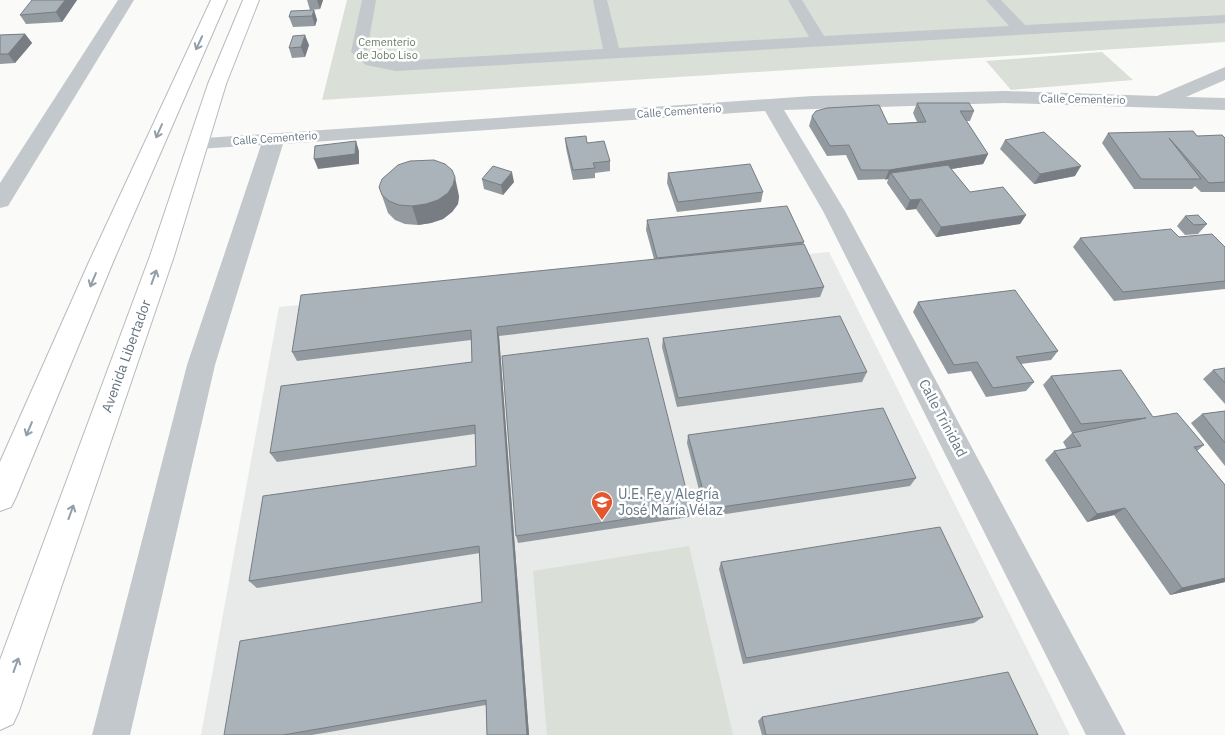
<svg xmlns="http://www.w3.org/2000/svg" width="1225" height="735" viewBox="0 0 1225 735" font-family="'IBM Plex Sans',sans-serif">
<style>
.built{fill:#e8e9e9}
.green{fill:#dadfd7}
.lines{fill:none;stroke-linecap:round;stroke-linejoin:round}
.primary-casing{stroke:#b5babe;stroke-width:2}
.lane{fill:#c3c8cc;fill-rule:evenodd}
.street{fill:#c3c8cc;fill-rule:evenodd}
.primary{fill:#fff;fill-rule:evenodd}
.wall{fill:#929a9f}
.shaded-wall{fill:#777d82}
.building{fill:#aab3b9;stroke:#777d82}
.oneway{stroke:#939fa8}
.labels{text-anchor:middle;dominant-baseline:central;stroke-width:5;stroke-linejoin:round;paint-order:stroke}
.far-park-label{font-size:11px;fill:#687a64;stroke:#fff}
.far-street-label{font-size:11px;fill:#657683;stroke:#fff}
.street-label{font-size:14px;fill:#657683;stroke:#fff}
.poi-label{font-size:14px;fill:#657683;stroke:#fff;text-anchor:start}
</style>
<rect width="100%" height="100%" fill="#fafaf8"/>
<path class="built" d="M829,252l241,483h-869l78,-428z"/>
<g class="green">
<path d="M347,0h878v42l-903,58z"/>
<path d="M1102,52l31,28 -122,10 -25,-29z"/>
<path d="M689,546l44,189h-186l-14,-164z"/>
</g>
<g class="lines">
<g class="primary-casing">
<g id="primary">
<path d="M211,0h16l-114,262 -97,235 -5,10 -11,4v-49l89,-200z"/>
<path d="M243,0h16l-33,84 -52,172 -155,455 -6,13 -13,6v-70l150,-404 58,-172z"/>
</g>
</g>
<path class="lane" d="M362,0h14l-9,51 14,9 15,1 207,-12 -10,-49h14l12,48 190,-11 -21,-37h14l22,36 185,-10 -23,-26h15l24,25 200,-10v8l-829,48 -30,-6 -15,-13z"/>
<g class="street">
<path d="M118,0h16l-126,206 -8,2v-25z"/>
<path d="M1225,67v13l-39,17 39,1v12l-220,-7 -221,7 61,101 281,524h-40l-263,-524 -58,-100 -482,33 -68,221 -85,370h-38l95,-370 74,-220 -63,4 -7,-2 -3,-4 3,-4 621,-43 193,-5 152,5z"/>
</g>
<use href="#primary" class="primary"/>
</g>
<g class="wall">
<path d="M77,0l-15,22 -36,2 -6,-9z"/>
<path d="M307,0h16l-3,9 -10,1z"/>
<path d="M314,10l3,10 -2,6 -22,1 -4,-10z"/>
<path d="M25,34l7,9 -17,20 -15,1v-29z"/>
<path d="M309,45l-4,12 -13,1 -3,-10z"/>
<path d="M917,103l57,8 -4,10h-4l22,33 -5,10 -32,5 19,23 56,23 -6,9 -84,13 -20,-28 -10,1 -19,-27 1,-4 -30,1 -12,-25 -19,1 -18,-30 3,-10 76,8 29,-2 -4,-9z"/>
<path d="M1108,133l89,3 28,2v54h-24l-6,-6 -3,3h-58l-32,-46z"/>
<path d="M565,138l22,5 23,18v10l-15,2v5l-22,2 -7,-32z"/>
<path d="M1005,140l70,36 -41,8 -34,-35z"/>
<path d="M668,173l95,19 -2,10 -84,10 -10,-29z"/>
<path d="M482,179l32,3 -11,13 -19,-6z"/>
<path d="M379,187l80,9 -1,8 -6,8 -9,7 -12,4 -13,2 -13,-1 -10,-4 -7,-7z"/>
<path d="M1185,216l22,8 -9,10 -13,1 -8,-9z"/>
<path d="M647,220l157,22 -1,3 21,42 -4,10 -321,39 30,399h-42l-1,-30 -174,30h-88l258,-133 -2,-49 -223,35 -8,-7 227,-115 -1,-32 -198,28 -7,-9 202,-91 -1,-22 -174,21 -5,-9 362,-93 -8,-29z"/>
<path d="M1179,237l46,10v42l-111,12 -41,-54 7,-9z"/>
<path d="M918,302l140,49 -7,9 -30,4 13,18 -8,9 -40,6 -15,-26 -23,3 -35,-62z"/>
<path d="M663,338l204,34 -5,10 -185,25 -15,-60z"/>
<path d="M1225,368v36l-22,-25 10,-9z"/>
<path d="M1051,376l102,41 51,28 -7,6 28,34v97l-55,13 -56,-80 -27,7 -42,-62 9,-9 13,-2 -4,-7 9,-9 7,-1 -7,1 -29,-48z"/>
<path d="M1225,411v55l-34,-43 11,-9z"/>
<path d="M688,435l228,43 -6,8 -204,31 -19,-74z"/>
<path d="M691,509l-2,8 -171,26 -2,-7z"/>
<path d="M721,562l262,55 -9,6 -231,41 -24,-95z"/>
<path d="M762,717l276,18h-276l-4,-14z"/>
</g>
<g class="shaded-wall">
<path d="M65,0h12l-15,22 -6,-10z"/>
<path d="M317,0h6l-3,9z"/>
<path d="M314,10l3,10 -2,6 -3,-10z"/>
<path d="M25,34l7,9 -17,20 -7,-9z"/>
<path d="M305,35l4,10 -4,12 -4,-10z"/>
<path d="M356,141l3,10v13l-41,5 -4,-10z"/>
<path d="M988,154l-5,10 -89,14 -3,-5 -3,6 -3,1 4,-10z"/>
<path d="M1081,166l-6,10 -41,8 6,-10z"/>
<path d="M512,172l2,10 -11,13 -2,-10z"/>
<path d="M455,177l4,19 -1,8 -6,8 -9,7 -12,4 -13,2 -6,-19z"/>
<path d="M921,199l-5,10 -10,1 4,-10z"/>
<path d="M1026,215l-6,9 -84,13 5,-10z"/>
<path d="M497,327l2,9 30,399h-2z"/>
<path d="M1125,508l-11,7 -27,7 10,-8z"/>
<path d="M1225,578v4l-55,13 12,-7z"/>
</g>
<g class="building">
<path d="M32,0h33l-9,12 -36,3z"/>
<path d="M314,10l-2,6 -23,1 2,-6z"/>
<path d="M25,34l-17,20h-8v-19z"/>
<path d="M305,35l-4,12 -12,1 4,-12z"/>
<path d="M917,103h52l5,8h-14l28,43 -99,16h-28l-12,-25 -19,1 -18,-30 4,-5 11,-3 52,-3 9,19 38,-2z"/>
<path d="M1193,131l4,5 25,-1 3,3v44l-16,1 -40,-45 32,41h-60l-33,-46z"/>
<path d="M1044,132l37,34 -41,8 -35,-34z"/>
<path d="M586,136l1,7 17,-2 6,20 -17,2 2,5 -22,2 -8,-32z"/>
<path d="M356,141l-1,13 -41,5 1,-13z"/>
<path d="M434,160l11,4 7,6 3,7 -2,8 -5,8 -10,7 -12,4 -14,2 -13,-1 -10,-4 -7,-6 -3,-8 3,-8 16,-14 12,-4z"/>
<path d="M750,164l13,28 -85,10 -10,-29z"/>
<path d="M948,165l22,27 33,-5 23,28 -85,12 -20,-28 -11,1 -19,-27z"/>
<path d="M493,166l19,6 -11,13 -19,-6z"/>
<path d="M787,206l17,36 -147,16 -10,-38z"/>
<path d="M1198,215l9,9 -13,1 -9,-9z"/>
<path d="M1171,229l8,8 33,-3 13,13v34l-102,11 -43,-54z"/>
<path d="M804,244l20,43 -327,40 30,408h-40l-1,-35 -203,35h-59l16,-94 242,-39 -3,-56 -230,35 14,-85 213,-30 -1,-41 -205,28 11,-67 191,-24 -1,-32 -179,22 9,-57z"/>
<path d="M1015,290l43,61 -42,6 18,25 -41,6 -16,-26 -23,3 -36,-63z"/>
<path d="M840,316l27,56 -189,26 -15,-60z"/>
<path d="M648,338l43,171 -175,27 -14,-180z"/>
<path d="M1225,368v15l-12,-13z"/>
<path d="M1121,370l32,47 24,-4 27,32 -10,2 31,38v93l-43,10 -57,-80 -28,6 -43,-63 27,-5 -9,-13 74,-15 -65,6 -30,-48z"/>
<path d="M883,408l33,70 -208,31 -20,-74z"/>
<path d="M1225,411v32l-23,-29z"/>
<path d="M940,527l43,90 -237,41 -25,-96z"/>
<path d="M1008,672l30,63h-272l-4,-18z"/>
</g>
<defs><path id="oneway-shaft" d="M-6 0H5M1.5-3L5.5 0L1.5 3" fill="none" stroke-width="1.6" stroke-linecap="round" stroke-linejoin="round" transform="scale(1.25)"/></defs>
<g class="oneway">
<use href="#oneway-shaft" transform="translate(199 43) rotate(115)"/>
<use href="#oneway-shaft" transform="translate(159 131) rotate(114)"/>
<use href="#oneway-shaft" transform="translate(154 277) rotate(-70)"/>
<use href="#oneway-shaft" transform="translate(93 280) rotate(113)"/>
<use href="#oneway-shaft" transform="translate(29 429) rotate(113)"/>
<use href="#oneway-shaft" transform="translate(71 512) rotate(-70)"/>
<use href="#oneway-shaft" transform="translate(16 665) rotate(-70)"/>
</g>
<defs>
<g id="school-pin" transform="scale(1.125)"><path d="M0 17L-7.5 6A9.5 9.5 0 1 1 7.5 6Z" fill="#e4572e" stroke="#fff"/><path d="M0-5L7-2L0 1L-7-2ZM-4 1L0 2.5L4 1V4Q0 6-4 4Z" fill="#fff"/></g>
</defs>
<g fill-rule="evenodd">
<use href="#school-pin" x="602" y="502"/>
</g>
<g class="labels">
<g class="far-park-label">
<text x="387" y="42">Cementerio<tspan x="387" dy="13">de Jobo Liso</tspan></text>
</g>
<g class="far-street-label">
<text transform="translate(1083 99) rotate(1)">Calle Cementerio</text>
<text transform="translate(679 111) rotate(-4)">Calle Cementerio</text>
<text transform="translate(275 138) rotate(-4)">Calle Cementerio</text>
</g>
<g class="street-label">
<text transform="translate(126 356) rotate(-70)">Avenida Libertador</text>
<text transform="translate(943 418) rotate(62)">Calle Trinidad</text>
</g>
<g class="poi-label">
<text x="618" y="494">U.E. Fe y Alegría<tspan x="618" dy="16">José María Vélaz</tspan></text>
</g>
</g>
</svg>
